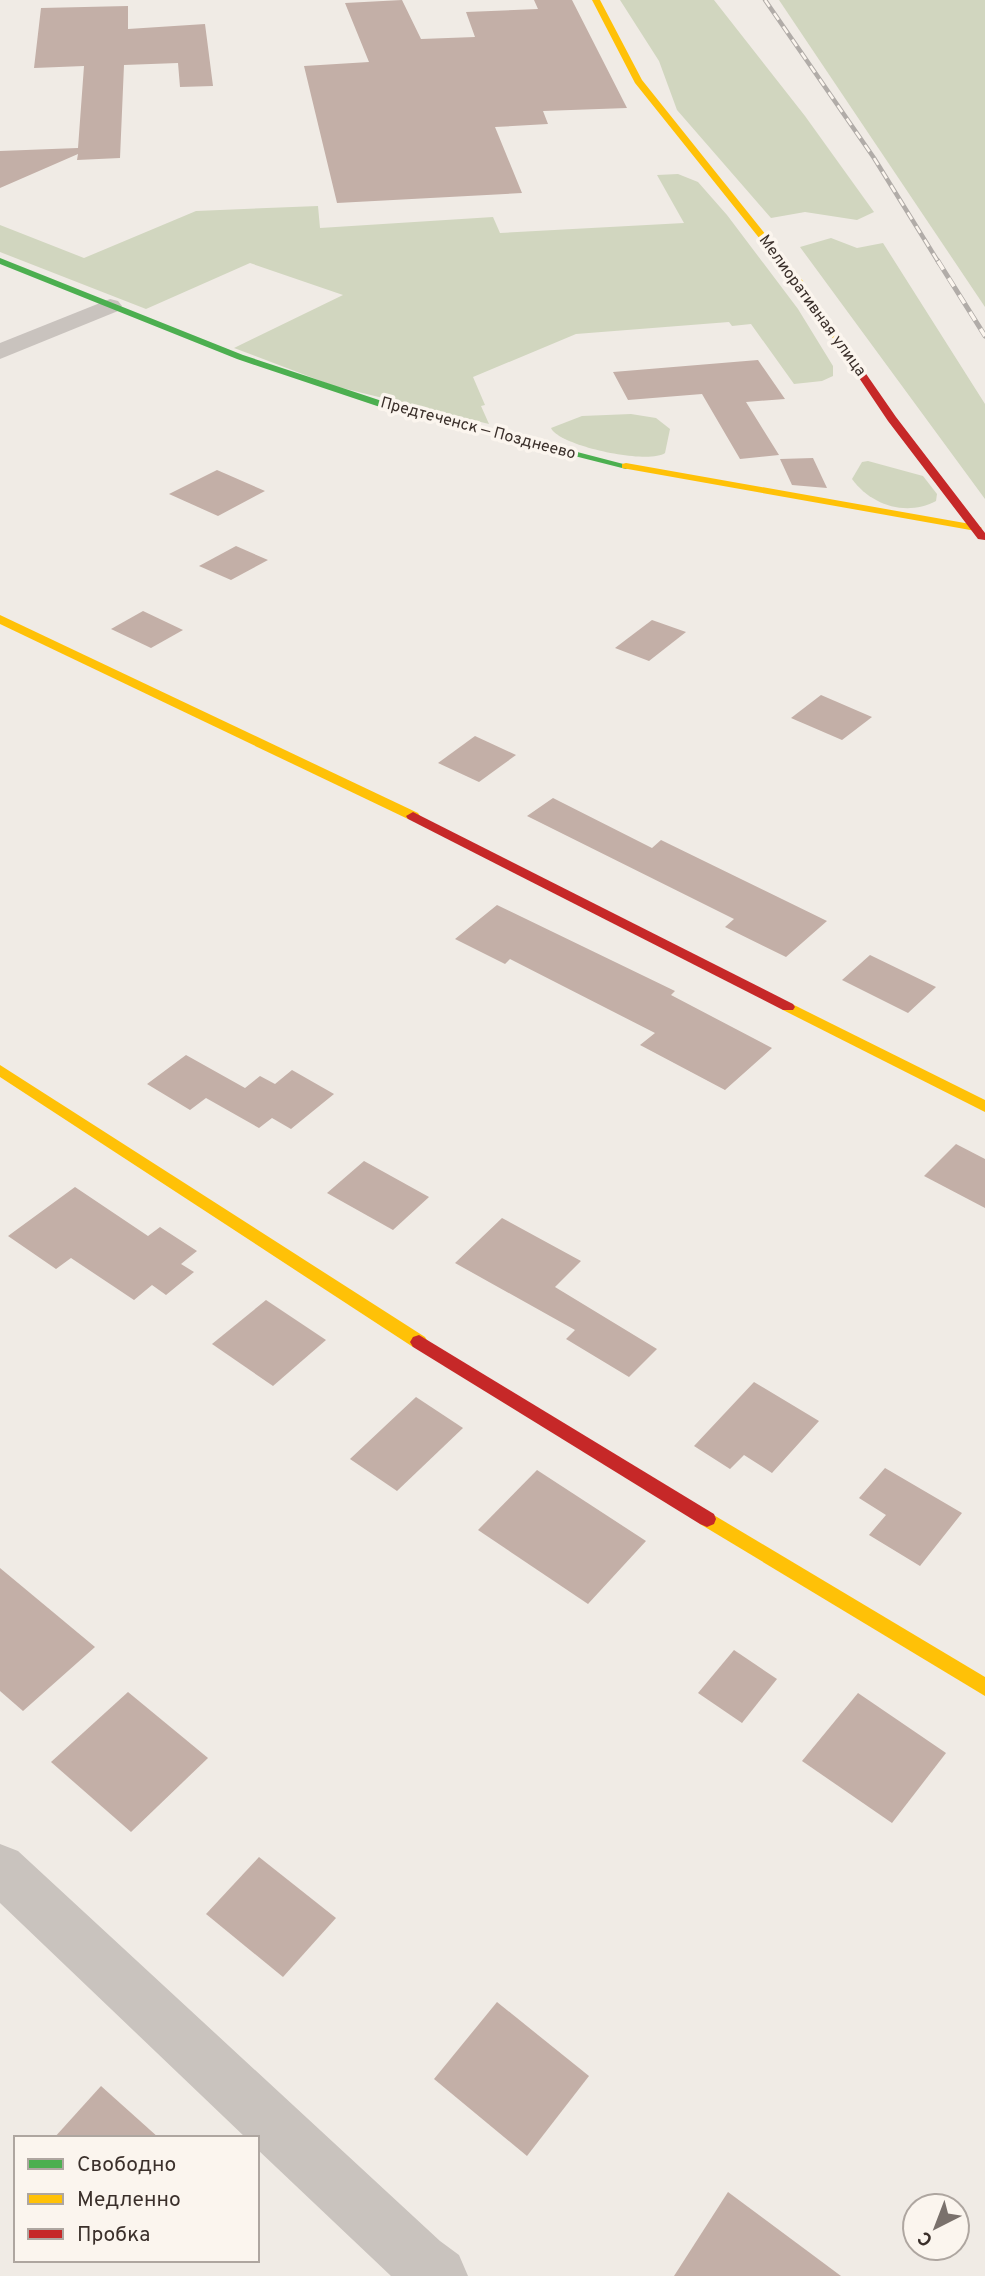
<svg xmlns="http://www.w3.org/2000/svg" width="985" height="2276" viewBox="0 0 985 2276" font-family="Overpass,sans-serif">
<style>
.green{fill:#d1d6bf}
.building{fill:#c3afa7}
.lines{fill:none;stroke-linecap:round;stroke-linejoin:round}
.street{fill:#c9c3be;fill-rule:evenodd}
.fast{fill:#4caf50;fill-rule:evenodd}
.slow{fill:#ffc107;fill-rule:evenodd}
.jam{fill:#c62828;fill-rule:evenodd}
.rail-far1-casing{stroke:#b1aca8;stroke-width:4.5}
.rail-casing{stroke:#b1aca8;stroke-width:5}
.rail-far1{stroke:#fbf5ee;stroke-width:2.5;stroke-dasharray:8;stroke-linecap:butt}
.rail{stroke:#fbf5ee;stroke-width:3.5;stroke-dasharray:10;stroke-linecap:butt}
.labels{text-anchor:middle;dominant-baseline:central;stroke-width:7;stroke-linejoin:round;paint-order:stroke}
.far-street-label{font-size:16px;fill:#3b302b;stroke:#fbf5ee}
</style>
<rect width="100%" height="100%" fill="#f0ebe5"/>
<g class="green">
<path d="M620,0h94l91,116 69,96 -17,8 -52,-8 -34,6 -94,-108 -18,-49z"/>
<path d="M779,0h206v307z"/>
<path d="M678,174l20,8 29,33 71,94 35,57v10l-11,5 -28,3 -43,-60 -19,2 -3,-4 -153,12 -103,43 12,28 -4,1 8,18 -155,-38 -100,-38 109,-53 -93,-32 -104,46 -146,-57v-27l84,33 112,-47 122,-5 2,22 173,-11 7,16 184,-10 -27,-48z"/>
<path d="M831,238l26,10 26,-5 102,161v95l-185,-252z"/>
<path d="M631,414l25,4 14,11 -5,24c-17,12 -106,-7 -114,-25l31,-12z"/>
<path d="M868,461l55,15 14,18 -1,7c-30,16 -65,4 -84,-22l10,-17z"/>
</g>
<g class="building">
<path d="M402,0l19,39 54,-2 -9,-25 72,-3 -4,-9h38l55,108 -84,3 5,13 -53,3 27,66 -185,10 -33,-137 65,-4 -24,-59z"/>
<path d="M128,6v23l77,-5 8,62 -33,1 -2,-24 -54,2 -4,93 -43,2 1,-6 -78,34v-37l78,-3 6,-82 -50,2 7,-60z"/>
<path d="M758,360l27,39 -39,3 33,53 -39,4 -38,-65 -74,6 -15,-28z"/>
<path d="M813,458l14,30 -35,-3 -12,-26z"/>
<path d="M217,470l48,21 -47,25 -49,-22z"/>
<path d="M236,546l32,14 -37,20 -32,-14z"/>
<path d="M143,611l40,19 -32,18 -40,-19z"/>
<path d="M652,620l34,12 -37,29 -34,-13z"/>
<path d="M821,695l51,22 -30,23 -51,-22z"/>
<path d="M475,736l41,19 -37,27 -41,-19z"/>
<path d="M553,798l99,50 9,-8 166,81 -41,36 -61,-30 9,-8 -207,-103z"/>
<path d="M497,905l178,86 -4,4 101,53 -47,42 -85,-45 15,-12 -145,-74 -5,5 -50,-25z"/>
<path d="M870,955l66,32 -28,26 -66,-33z"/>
<path d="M186,1055l59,33 15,-12 15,8 17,-14 42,24 -43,35 -19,-11 -13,10 -53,-30 -16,12 -43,-26z"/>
<path d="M956,1144l29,15v49l-61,-32z"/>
<path d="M364,1161l65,36 -36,33 -66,-37z"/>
<path d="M75,1187l73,49 12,-9 37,24 -16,13 13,8 -28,23 -14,-10 -18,15 -63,-42 -15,11 -48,-33z"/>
<path d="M502,1218l79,43 -26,26 102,62 -28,28 -63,-38 9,-9 -120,-67z"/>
<path d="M266,1300l60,40 -53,46 -61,-42z"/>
<path d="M754,1382l65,39 -47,52 -28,-18 -14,14 -36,-23z"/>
<path d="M416,1397l47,31 -66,63 -47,-32z"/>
<path d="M885,1468l77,45 -42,53 -51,-31 17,-20 -27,-17z"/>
<path d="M537,1470l109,71 -58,63 -110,-74z"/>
<path d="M0,1568l95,79 -72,64 -23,-20z"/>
<path d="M734,1650l43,29 -35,44 -44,-30z"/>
<path d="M128,1692l80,66 -77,74 -80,-70z"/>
<path d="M858,1693l88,60 -54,70 -90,-62z"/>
<path d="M259,1857l77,61 -53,59 -77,-63z"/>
<path d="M497,2002l92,74 -62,80 -93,-77z"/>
<path d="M101,2086l58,52h-105z"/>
<path d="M728,2192l113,84h-167z"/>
</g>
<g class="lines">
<g class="street">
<path d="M110,299l8,2 4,5 -4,5 -118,48v-16z"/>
<path d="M0,1844l18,7 422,390 19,14 9,21h-77l-134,-127v-11h-11l-246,-235z"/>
</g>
<path class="fast" d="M0,258l243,97 145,48 243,63 -5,3 -246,-62 -143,-48 -237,-95z"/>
<g class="slow">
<path d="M592,0h8l42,80 160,200 53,77 -2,2h-6l-51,-75 -161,-201z"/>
<path d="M626,463l350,62 6,3 -6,3 -354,-63v-4z"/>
<path d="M0,615l418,198 2,3 -2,3h-10l-408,-195z"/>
<path d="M788,1002l197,98v12l-202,-102 -2,-3 2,-3z"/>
<path d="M0,1065l425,272 3,5 -3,5h-12l-413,-270z"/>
<path d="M707,1511l278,166v19l-285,-172 -2,-5 2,-5z"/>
</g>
<g class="jam">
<path d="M847,355h6l43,62 89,116v7l-7,-1 -90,-118 -43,-64z"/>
<path d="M413,812l380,192 2,3 -2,3h-10l-375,-191 -2,-3z"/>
<path d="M419,1335l295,179 2,5 -2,5 -7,3 -7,-3 -287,-177 -3,-5 3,-5z"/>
</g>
<g class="rail-far1-casing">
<path id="rail-far1" d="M765,0l109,158 65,105"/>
</g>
<g class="rail-casing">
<path id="rail" d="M938,261l47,75"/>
</g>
<use href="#rail-far1" class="rail-far1"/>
<use href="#rail" class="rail"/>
</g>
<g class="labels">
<g class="far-street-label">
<text transform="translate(812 306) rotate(54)">Мелиоративная улица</text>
<text transform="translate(478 429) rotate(15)">Предтеченск — Позднеево</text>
</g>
</g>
<rect x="14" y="2136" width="245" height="126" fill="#fbf5ee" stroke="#aea6a0" stroke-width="2"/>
<rect x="28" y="2159" width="35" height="10" fill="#4caf50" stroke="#aea6a0" stroke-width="2"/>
<text x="77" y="2171" font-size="21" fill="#3b302b">Свободно</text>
<rect x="28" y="2194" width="35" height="10" fill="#ffc107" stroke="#aea6a0" stroke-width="2"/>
<text x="77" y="2206" font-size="21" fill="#3b302b">Медленно</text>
<rect x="28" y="2229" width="35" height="10" fill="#c62828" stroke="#aea6a0" stroke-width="2"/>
<text x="77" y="2241" font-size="21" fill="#3b302b">Пробка</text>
<g transform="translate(936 2227) rotate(222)"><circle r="33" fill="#fbf5ee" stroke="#aea6a0" stroke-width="2"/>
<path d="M0-5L12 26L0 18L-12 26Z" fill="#7a716c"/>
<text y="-10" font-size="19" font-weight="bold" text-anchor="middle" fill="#3b302b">С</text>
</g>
</svg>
